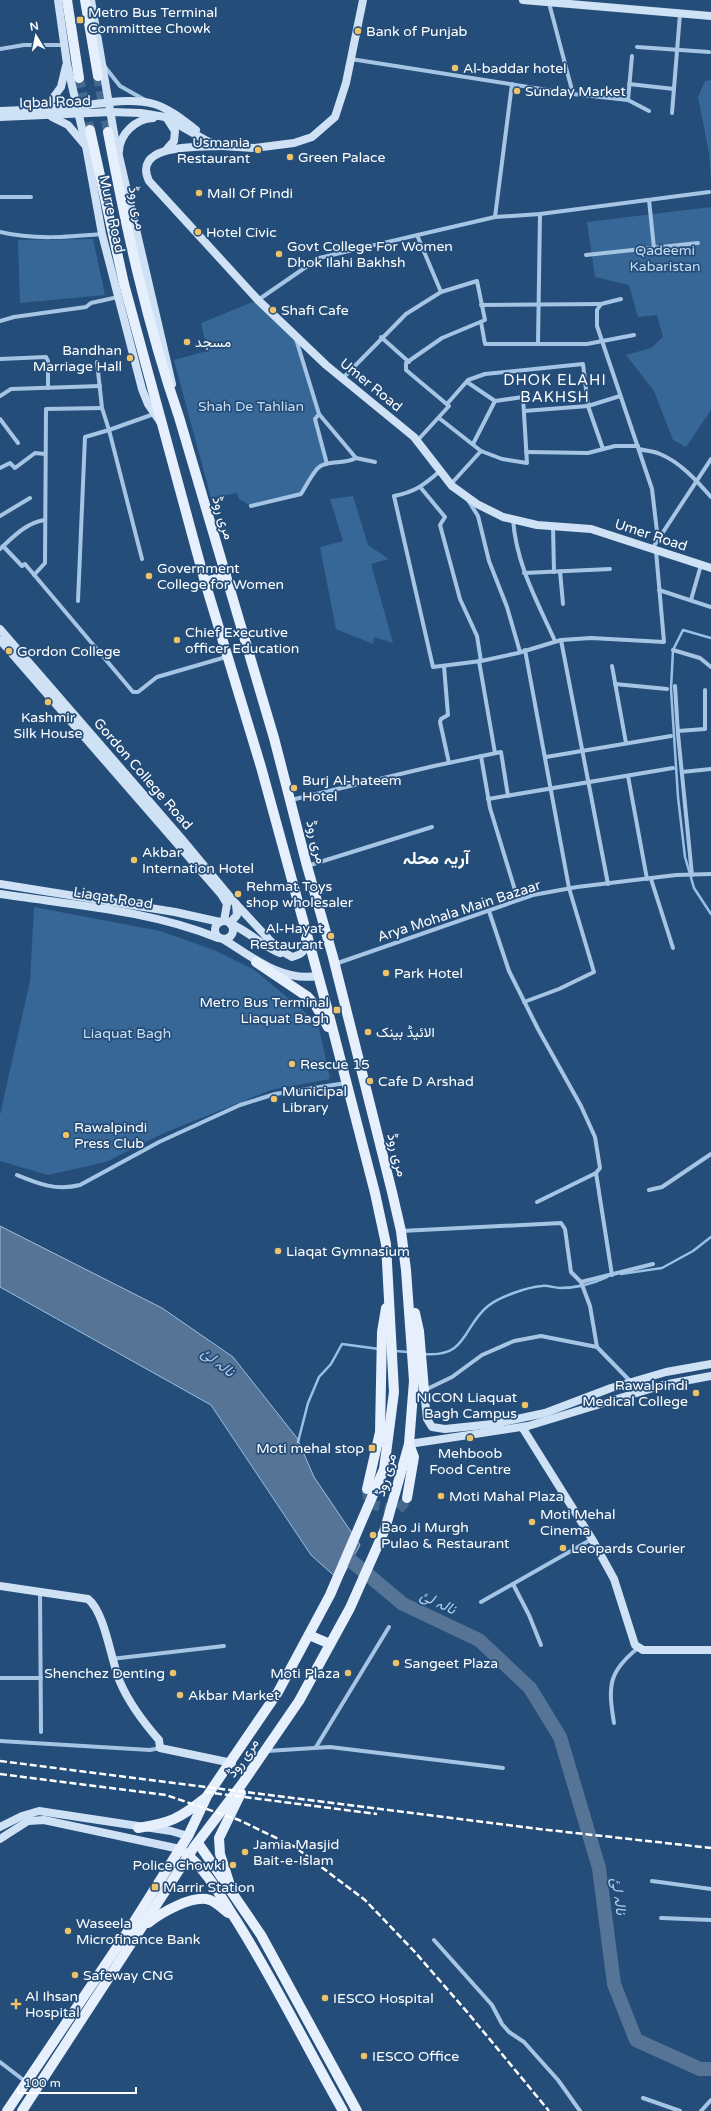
<svg xmlns="http://www.w3.org/2000/svg" width="711" height="2111" viewBox="0 0 711 2111" font-family="'Varela Round',Vazirmatn,sans-serif">
<style>
.green{fill:#376797}
.water{fill:#567495;stroke:#9ac0e5}
.lines{fill:none;stroke-linecap:round;stroke-linejoin:round}
.stream{stroke:#9ac0e5;stroke-width:2.5}
.river{stroke:#567495;stroke-width:14}
.primary-tunnel{stroke:#45688d;stroke-width:10;stroke-dasharray:10 5;stroke-linecap:butt}
.street{stroke:#a6c5e4;stroke-width:4}
.secondary{stroke:#cfe1f4;stroke-width:8}
.primary{stroke:#e6effc;stroke-width:10}
.rail{stroke:#fff;stroke-width:2.5;stroke-dasharray:7 3;stroke-linecap:butt}
.poi-dot{fill:#eec269;stroke:#244d79;stroke-width:1.5}
.labels{text-anchor:middle;dominant-baseline:central;stroke-width:3.5;stroke-linejoin:round;paint-order:stroke}
.poi-label{font-size:14px;fill:#fff;stroke:#244d79;text-anchor:start}
.street-label{font-size:14px;fill:#fff;stroke:#244d79}
.park-label{font-size:14px;fill:#c8def3;stroke:#244d79}
.neighbourhood-label{font-size:15px;letter-spacing:1px;fill:#fff;stroke:#244d79}
.water-label{font-size:15px;font-style:italic;fill:#b1ceec;stroke:#244d79}
.district-label{font-size:18px;font-weight:bold;fill:#fff;stroke:#244d79}
</style>
<rect width="100%" height="100%" fill="#244d79"/>
<g class="green">
<path d="M711,80v101l-2,-28 -11,-56 7,-16z"/>
<path d="M711,207v203l-25,37 -13,-7 -19,-49 -28,-36 25,-7 12,-11 -6,-22 -19,2 -9,-32 -34,-8 -8,-55z"/>
<path d="M93,239l12,56 -85,8 -2,-63z"/>
<path d="M258,300l37,36 24,78 -4,5 12,45 -9,4 -17,26 -50,12 -12,-7 -2,-6 -26,5 -37,-138 33,-9 -6,-28z"/>
<path d="M353,496l15,49 21,14 -18,5 22,79 -19,-6 -1,7 -37,-15 -16,-82 23,-6 -13,-42z"/>
<path d="M34,907l126,24 54,19 39,19 65,54 12,56 -59,11 -107,43 -58,29 -58,13 -48,-14v-46l30,-134z"/>
</g>
<path class="water" d="M0,1226l162,82 71,49 64,81 17,39 46,68 -20,36 -29,-26 -100,-150 -211,-118z"/>
<g class="lines">
<g class="stream">
<path d="M711,638l-28,-8 -10,20 -2,39 7,108 7,60 9,31 17,26"/>
<path d="M621,1274l41,-6 31,-17 18,-14"/>
<path d="M394,1351l15,1"/>
<path d="M424,1354c44,4 38,-27 64,-48 11,-9 39,-19 54,-20 6,-1 12,2 18,2 17,0 32,-4 47,-11"/>
<path d="M298,1442l10,-39 11,-26 12,-13 11,-20 37,5"/>
</g>
<path class="river" d="M337,1549l66,55 76,36 51,48 30,49 39,131 15,116 22,56 64,29h11"/>
<g class="primary-tunnel">
<path d="M98,76l10,56"/>
<path d="M79,78l11,52"/>
<path d="M367,1489l1,12 5,4 25,5 5,-5 4,-7"/>
</g>
<g class="street">
<path d="M549,3l24,91"/>
<path d="M637,47l72,5"/>
<path d="M0,49l24,-4h40"/>
<path d="M351,59l222,35 55,6 21,11"/>
<path d="M105,67l15,19 25,14"/>
<path d="M512,84l-17,133 45,-3 169,-22"/>
<path d="M629,84l45,5"/>
<path d="M628,100l4,-44"/>
<path d="M672,113l8,-99"/>
<path d="M0,197h31"/>
<path d="M649,200l5,48"/>
<path d="M0,232c33,8 68,5 102,2"/>
<path d="M417,235l24,57"/>
<path d="M586,255l112,-12"/>
<path d="M621,299l-20,5 -4,6v16l55,163 6,51"/>
<path d="M258,300l61,-42 176,-41"/>
<path d="M481,305l120,-1"/>
<path d="M0,321l14,-4 72,-10 5,-4 27,-6"/>
<path d="M481,322l4,22h102l47,-9"/>
<path d="M381,337l28,25"/>
<path d="M296,339l23,75 -4,5 12,45"/>
<path d="M538,344l2,-130"/>
<path d="M0,359l46,-2 2,4v27"/>
<path d="M343,378l63,-64 35,-22 36,-11 8,39 -43,18 -36,25v7l43,36 -32,35"/>
<path d="M0,396l11,-7 89,-3"/>
<path d="M447,404l21,-24 17,-6 98,-10 5,42 15,43"/>
<path d="M524,411l64,-5 32,-10"/>
<path d="M319,414l37,44 19,4"/>
<path d="M439,418l42,33 21,8 25,4 -4,-66 -28,4 -28,-19"/>
<path d="M0,419l18,24"/>
<path d="M473,444l22,-43"/>
<path d="M639,449c6,2 15,2 21,5 20,8 37,27 51,43"/>
<path d="M526,452l62,1 27,-7h23"/>
<path d="M0,468l10,-5 5,5 20,-15 10,1"/>
<path d="M440,471c-16,14 -25,21 -46,25l39,171 48,-6 37,-8 43,-13 30,-2 73,4 -8,-91"/>
<path d="M451,484l30,-33"/>
<path d="M421,488l24,29 -5,8 20,74 17,37 4,25"/>
<path d="M468,500l10,16 11,45 18,46 13,45"/>
<path d="M251,506l50,-12c5,-8 10,-18 16,-25 9,-10 28,-4 39,-11"/>
<path d="M0,516l30,-18"/>
<path d="M513,519c3,45 24,82 42,122"/>
<path d="M553,526l1,46"/>
<path d="M3,546l19,20 3,-2 108,128h5l19,-15 69,-20"/>
<path d="M0,549c13,-12 27,-27 45,-29"/>
<path d="M652,549l59,-90"/>
<path d="M142,559l-33,-129 45,-16"/>
<path d="M560,571l3,33"/>
<path d="M524,573l86,-4"/>
<path d="M34,575l11,-12 1,-154 56,-1"/>
<path d="M659,590l52,17"/>
<path d="M691,600l10,-35"/>
<path d="M78,601l7,-164 24,-7 -7,-22 -5,-46"/>
<path d="M561,640l47,244"/>
<path d="M673,650l27,8 11,9"/>
<path d="M479,661l16,92"/>
<path d="M444,666l4,49 -7,4 -1,3 9,41"/>
<path d="M612,666l14,77"/>
<path d="M615,684l52,5"/>
<path d="M675,686l3,48 14,141"/>
<path d="M678,731l27,-2v-39"/>
<path d="M481,756l9,52 28,92"/>
<path d="M546,757l125,-21"/>
<path d="M682,772l29,-3"/>
<path d="M628,776l19,103"/>
<path d="M488,799l185,-31"/>
<path d="M291,800l143,-34 67,-14 7,44"/>
<path d="M307,866l125,-39"/>
<path d="M651,879l22,69"/>
<path d="M489,911l20,60 29,58 43,77 14,31 5,31 -4,5 16,102"/>
<path d="M335,964l198,-69 44,-8 99,-12 35,-1"/>
<path d="M524,1002l35,-13 35,-17 -25,-84 -44,-238"/>
<path d="M17,1175c22,9 39,16 63,10l79,-43 81,-37 35,-11 71,-11"/>
<path d="M649,1190l13,-3 49,-33"/>
<path d="M537,1202l59,-29"/>
<path d="M401,1231l160,-8 4,6 6,43 10,10 9,24 7,41"/>
<path d="M581,1282l72,-18"/>
<path d="M425,1390l27,-13 30,-22 32,-14 27,-5 56,11 34,35"/>
<path d="M513,1584l16,31 12,30"/>
<path d="M40,1592l1,140"/>
<path d="M481,1602l111,-63"/>
<path d="M111,1659l113,-13"/>
<path d="M0,1678h41"/>
<path d="M614,1723c-6,-37 -6,-51 24,-75"/>
<path d="M0,1741l150,9 10,-2"/>
<path d="M316,1747l73,-120"/>
<path d="M267,1751l63,-4 173,21"/>
<path d="M652,1881l59,8"/>
<path d="M661,1918l50,2"/>
<path d="M434,1940l58,65 10,19 7,8 15,10 34,38 22,31"/>
<path d="M0,2062l26,20"/>
<path d="M643,2098l37,13"/>
<path d="M701,2111l10,-11"/>
</g>
<g class="secondary">
<path d="M58,0l9,64 19,82 16,88 40,155 6,15 13,19"/>
<path d="M91,0l24,139 57,245"/>
<path d="M523,0l188,16"/>
<path d="M45,109l16,-22 5,-21"/>
<path d="M0,111c26,-1 51,-2 77,-5 25,-2 53,-9 77,-2 16,5 29,16 42,26"/>
<path d="M0,117l111,-5 30,1 24,4 42,24 15,5 32,2 40,-5 18,-6 23,-20 11,-34 17,-83"/>
<path d="M52,117l16,8 17,20"/>
<path d="M222,146c-21,1 -91,-3 -73,35l109,119 68,65 88,72 38,49 25,18 26,13 34,8 54,4 120,39"/>
<path d="M167,149l7,-8 1,-10 -7,-11"/>
<path d="M119,151c1,-18 17,-32 34,-33"/>
<path d="M0,629l182,210 54,65 42,45 14,8c11,-3 14,-6 13,-18"/>
<path d="M0,640l221,254 6,10 -3,17"/>
<path d="M0,884l175,28 45,10"/>
<path d="M0,894c73,11 149,16 218,44"/>
<circle cx="224" cy="930" r="9"/>
<path d="M230,923l7,-8 -1,-11"/>
<path d="M231,924c19,8 31,22 49,29"/>
<path d="M223,939c28,17 58,43 94,37"/>
<path d="M424,1390l3,29 5,8 13,2 48,-5 52,-11 66,-25 55,-16 45,-8"/>
<path d="M522,1427l70,112 22,40 21,66 8,5h68"/>
<path d="M409,1444l119,-18 135,-41 48,-9"/>
<path d="M0,1586l88,13c17,13 23,62 32,83 9,21 24,41 39,58l1,8 72,15"/>
<path d="M0,1827l22,-11 17,-5 132,20 17,5"/>
<path d="M0,1839l28,-18 16,-1 136,29"/>
</g>
<g class="primary">
<path d="M67,0l12,78"/>
<path d="M85,0l13,76"/>
<path d="M205,582l21,-6"/>
<path d="M256,962l52,35 8,9 12,21"/>
<path d="M415,1313l4,18 5,59"/>
<path d="M367,1489l13,-57 2,-100 4,-24"/>
<path d="M407,1498l7,-41 -5,-13"/>
<path d="M309,1635l21,9"/>
<path d="M138,1828c32,-5 41,-9 66,-29"/>
<path d="M198,1843l63,92 96,176"/>
<path d="M185,1853c22,17 36,44 51,67 39,62 71,128 107,191"/>
<path d="M229,1882l-9,-28 -1,-16 22,-45"/>
<path d="M148,1923c13,-10 45,-29 62,-23 6,2 12,8 18,13"/>
<path d="M7,2111l125,-186 56,-89 19,-40 71,-104 52,-97 54,-126 10,-77 -8,-148 -11,-51 -46,-178 -68,-248 -56,-185 -81,-298 -34,-154"/>
<path d="M22,2111l172,-264 48,-63 57,-83 51,-93 35,-79 24,-85 5,-63 -8,-111 -5,-39 -9,-39 -59,-235 -26,-91 -33,-128 -95,-321c-32,-93 -53,-189 -71,-285"/>
</g>
<g class="rail">
<path d="M0,1761l539,68 172,19"/>
<path d="M0,1774l166,21 73,25 56,27 70,53 49,51 54,62 81,98"/>
<path d="M205,1792l172,22"/>
</g>
</g>
<g class="poi-dot">
<rect x="76" y="16" width="8" height="8" rx="2"/>
<circle cx="358" cy="31" r="4"/>
<circle cx="455" cy="68" r="4"/>
<circle cx="517" cy="91" r="4"/>
<circle cx="258" cy="150" r="4"/>
<circle cx="290" cy="157" r="4"/>
<circle cx="199" cy="193" r="4"/>
<circle cx="198" cy="232" r="4"/>
<circle cx="279" cy="254" r="4"/>
<circle cx="273" cy="310" r="4"/>
<circle cx="187" cy="342" r="4"/>
<circle cx="130" cy="358" r="4"/>
<circle cx="149" cy="576" r="4"/>
<circle cx="177" cy="640" r="4"/>
<circle cx="9" cy="651" r="4"/>
<circle cx="48" cy="702" r="4"/>
<circle cx="294" cy="788" r="4"/>
<circle cx="134" cy="860" r="4"/>
<circle cx="238" cy="894" r="4"/>
<circle cx="331" cy="936" r="4"/>
<circle cx="386" cy="973" r="4"/>
<rect x="333" y="1006" width="8" height="8" rx="2"/>
<circle cx="368" cy="1032" r="4"/>
<circle cx="292" cy="1064" r="4"/>
<circle cx="370" cy="1081" r="4"/>
<circle cx="274" cy="1099" r="4"/>
<circle cx="66" cy="1135" r="4"/>
<circle cx="278" cy="1251" r="4"/>
<circle cx="696" cy="1393" r="4"/>
<circle cx="525" cy="1405" r="4"/>
<circle cx="470" cy="1438" r="4"/>
<rect x="368" y="1444" width="8" height="8" rx="2"/>
<circle cx="441" cy="1496" r="4"/>
<circle cx="532" cy="1522" r="4"/>
<circle cx="373" cy="1535" r="4"/>
<circle cx="563" cy="1548" r="4"/>
<circle cx="396" cy="1663" r="4"/>
<circle cx="173" cy="1673" r="4"/>
<circle cx="348" cy="1673" r="4"/>
<circle cx="180" cy="1695" r="4"/>
<circle cx="245" cy="1852" r="4"/>
<circle cx="233" cy="1865" r="4"/>
<rect x="151" y="1883" width="8" height="8" rx="2"/>
<circle cx="68" cy="1931" r="4"/>
<circle cx="75" cy="1975" r="4"/>
<circle cx="325" cy="1998" r="4"/>
<path d="M14 1998h4v4h4v4h-4v4h-4v-4h-4v-4h4z"/>
<circle cx="364" cy="2056" r="4"/>
</g>
<g class="labels">
<g class="poi-label">
<text x="88" y="12">Metro Bus Terminal<tspan x="88" dy="16">Committee Chowk</tspan></text>
<text x="366" y="31">Bank of Punjab</text>
<text x="463" y="68">Al-baddar hotel</text>
<text x="525" y="91">Sunday Market</text>
<text x="250" y="142" text-anchor="end">Usmania<tspan x="250" dy="16">Restaurant</tspan></text>
<text x="298" y="157">Green Palace</text>
<text x="207" y="193">Mall Of Pindi</text>
<text x="206" y="232">Hotel Civic</text>
<text x="287" y="246">Govt College For Women<tspan x="287" dy="16">Dhok Ilahi Bakhsh</tspan></text>
<text x="281" y="310">Shafi Cafe</text>
<text x="195" y="342">مسجد</text>
<text x="122" y="350" text-anchor="end">Bandhan<tspan x="122" dy="16">Marriage Hall</tspan></text>
<text x="157" y="568">Government<tspan x="157" dy="16">College for Women</tspan></text>
<text x="185" y="632">Chief Executive<tspan x="185" dy="16">officer Education</tspan></text>
<text x="17" y="651">Gordon College</text>
<text x="48" y="717" text-anchor="middle">Kashmir<tspan x="48" dy="16">Silk House</tspan></text>
<text x="302" y="780">Burj Al-hateem<tspan x="302" dy="16">Hotel</tspan></text>
<text x="142" y="852">Akbar<tspan x="142" dy="16">Internation Hotel</tspan></text>
<text x="246" y="886">Rehmat Toys<tspan x="246" dy="16">shop wholesaler</tspan></text>
<text x="323" y="928" text-anchor="end">Al-Hayat<tspan x="323" dy="16">Restaurant</tspan></text>
<text x="394" y="973">Park Hotel</text>
<text x="329" y="1002" text-anchor="end">Metro Bus Terminal<tspan x="329" dy="16">Liaquat Bagh</tspan></text>
<text x="376" y="1032">الائیڈ بینک</text>
<text x="300" y="1064">Rescue 15</text>
<text x="378" y="1081">Cafe D Arshad</text>
<text x="282" y="1091">Municipal<tspan x="282" dy="16">Library</tspan></text>
<text x="74" y="1127">Rawalpindi<tspan x="74" dy="16">Press Club</tspan></text>
<text x="286" y="1251">Liaqat Gymnasium</text>
<text x="688" y="1385" text-anchor="end">Rawalpindi<tspan x="688" dy="16">Medical College</tspan></text>
<text x="517" y="1397" text-anchor="end">NICON Liaquat<tspan x="517" dy="16">Bagh Campus</tspan></text>
<text x="364" y="1448" text-anchor="end">Moti mehal stop</text>
<text x="470" y="1453" text-anchor="middle">Mehboob<tspan x="470" dy="16">Food Centre</tspan></text>
<text x="449" y="1496">Moti Mahal Plaza</text>
<text x="540" y="1514">Moti Mehal<tspan x="540" dy="16">Cinema</tspan></text>
<text x="381" y="1527">Bao Ji Murgh<tspan x="381" dy="16">Pulao &amp; Restaurant</tspan></text>
<text x="571" y="1548">Leopards Courier</text>
<text x="404" y="1663">Sangeet Plaza</text>
<text x="165" y="1673" text-anchor="end">Shenchez Denting</text>
<text x="340" y="1673" text-anchor="end">Moti Plaza</text>
<text x="188" y="1695">Akbar Market</text>
<text x="253" y="1844">Jamia Masjid<tspan x="253" dy="16">Bait-e-Islam</tspan></text>
<text x="225" y="1865" text-anchor="end">Police Chowki</text>
<text x="163" y="1887">Marrir Station</text>
<text x="76" y="1923">Waseela<tspan x="76" dy="16">Microfinance Bank</tspan></text>
<text x="83" y="1975">Safeway CNG</text>
<text x="25" y="1996">Al Ihsan<tspan x="25" dy="16">Hospital</tspan></text>
<text x="333" y="1998">IESCO Hospital</text>
<text x="372" y="2056">IESCO Office</text>
</g>
<g class="street-label">
<text transform="translate(55 102) rotate(-2)">Iqbal Road</text>
<text transform="translate(137 208) rotate(79)">مری روڈ</text>
<text transform="translate(112 214) rotate(78)">Murre Road</text>
<text transform="translate(371 385) rotate(39)">Umer Road</text>
<text transform="translate(223 518) rotate(73)">مری روڈ</text>
<text transform="translate(651 535) rotate(18)">Umer Road</text>
<text transform="translate(143 774) rotate(49)">Gordon College Road</text>
<text transform="translate(316 842) rotate(76)">مری روڈ</text>
<text transform="translate(113 898) rotate(9)">Liaqat Road</text>
<text transform="translate(459 911) rotate(-18)">Arya Mohala Main Bazaar</text>
<text transform="translate(397 1155) rotate(76)">مری روڈ</text>
<text transform="translate(386 1475) rotate(-74)">مری روڈ</text>
<text transform="translate(243 1758) rotate(-55)">مری روڈ</text>
</g>
<g class="park-label">
<text x="665" y="250">Qadeemi<tspan x="665" dy="16">Kabaristan</tspan></text>
<text x="251" y="406">Shah De Tahlian</text>
<text x="127" y="1033">Liaquat Bagh</text>
</g>
<g class="neighbourhood-label">
<text x="555" y="380">DHOK ELAHI<tspan x="555" dy="17">BAKHSH</tspan></text>
</g>
<g class="water-label">
<text transform="translate(218 1362) rotate(38)">نالہ لئ</text>
<text transform="translate(438 1602) rotate(25)">نالہ لئ</text>
<text transform="translate(619 1896) rotate(82)">نالہ لئ</text>
</g>
<g class="district-label">
<text x="436" y="858">آریہ محلہ</text>
</g>
</g>
<g transform="translate(36 36) rotate(350)" stroke="#244d79" stroke-width="3" paint-order="stroke">
<path d="M0-3L7 15L0 10L-7 15Z" fill="#ffffff"/>
<text y="-6" font-size="11" font-weight="bold" text-anchor="middle" fill="#ffffff">N</text>
</g>
<path d="M18 2087v6h118v-6" fill="none" stroke="#ffffff" stroke-width="2"/>
<text x="24" y="2087" font-size="12" fill="#ffffff" stroke="#244d79" stroke-width="3" paint-order="stroke">100 m</text>
</svg>
